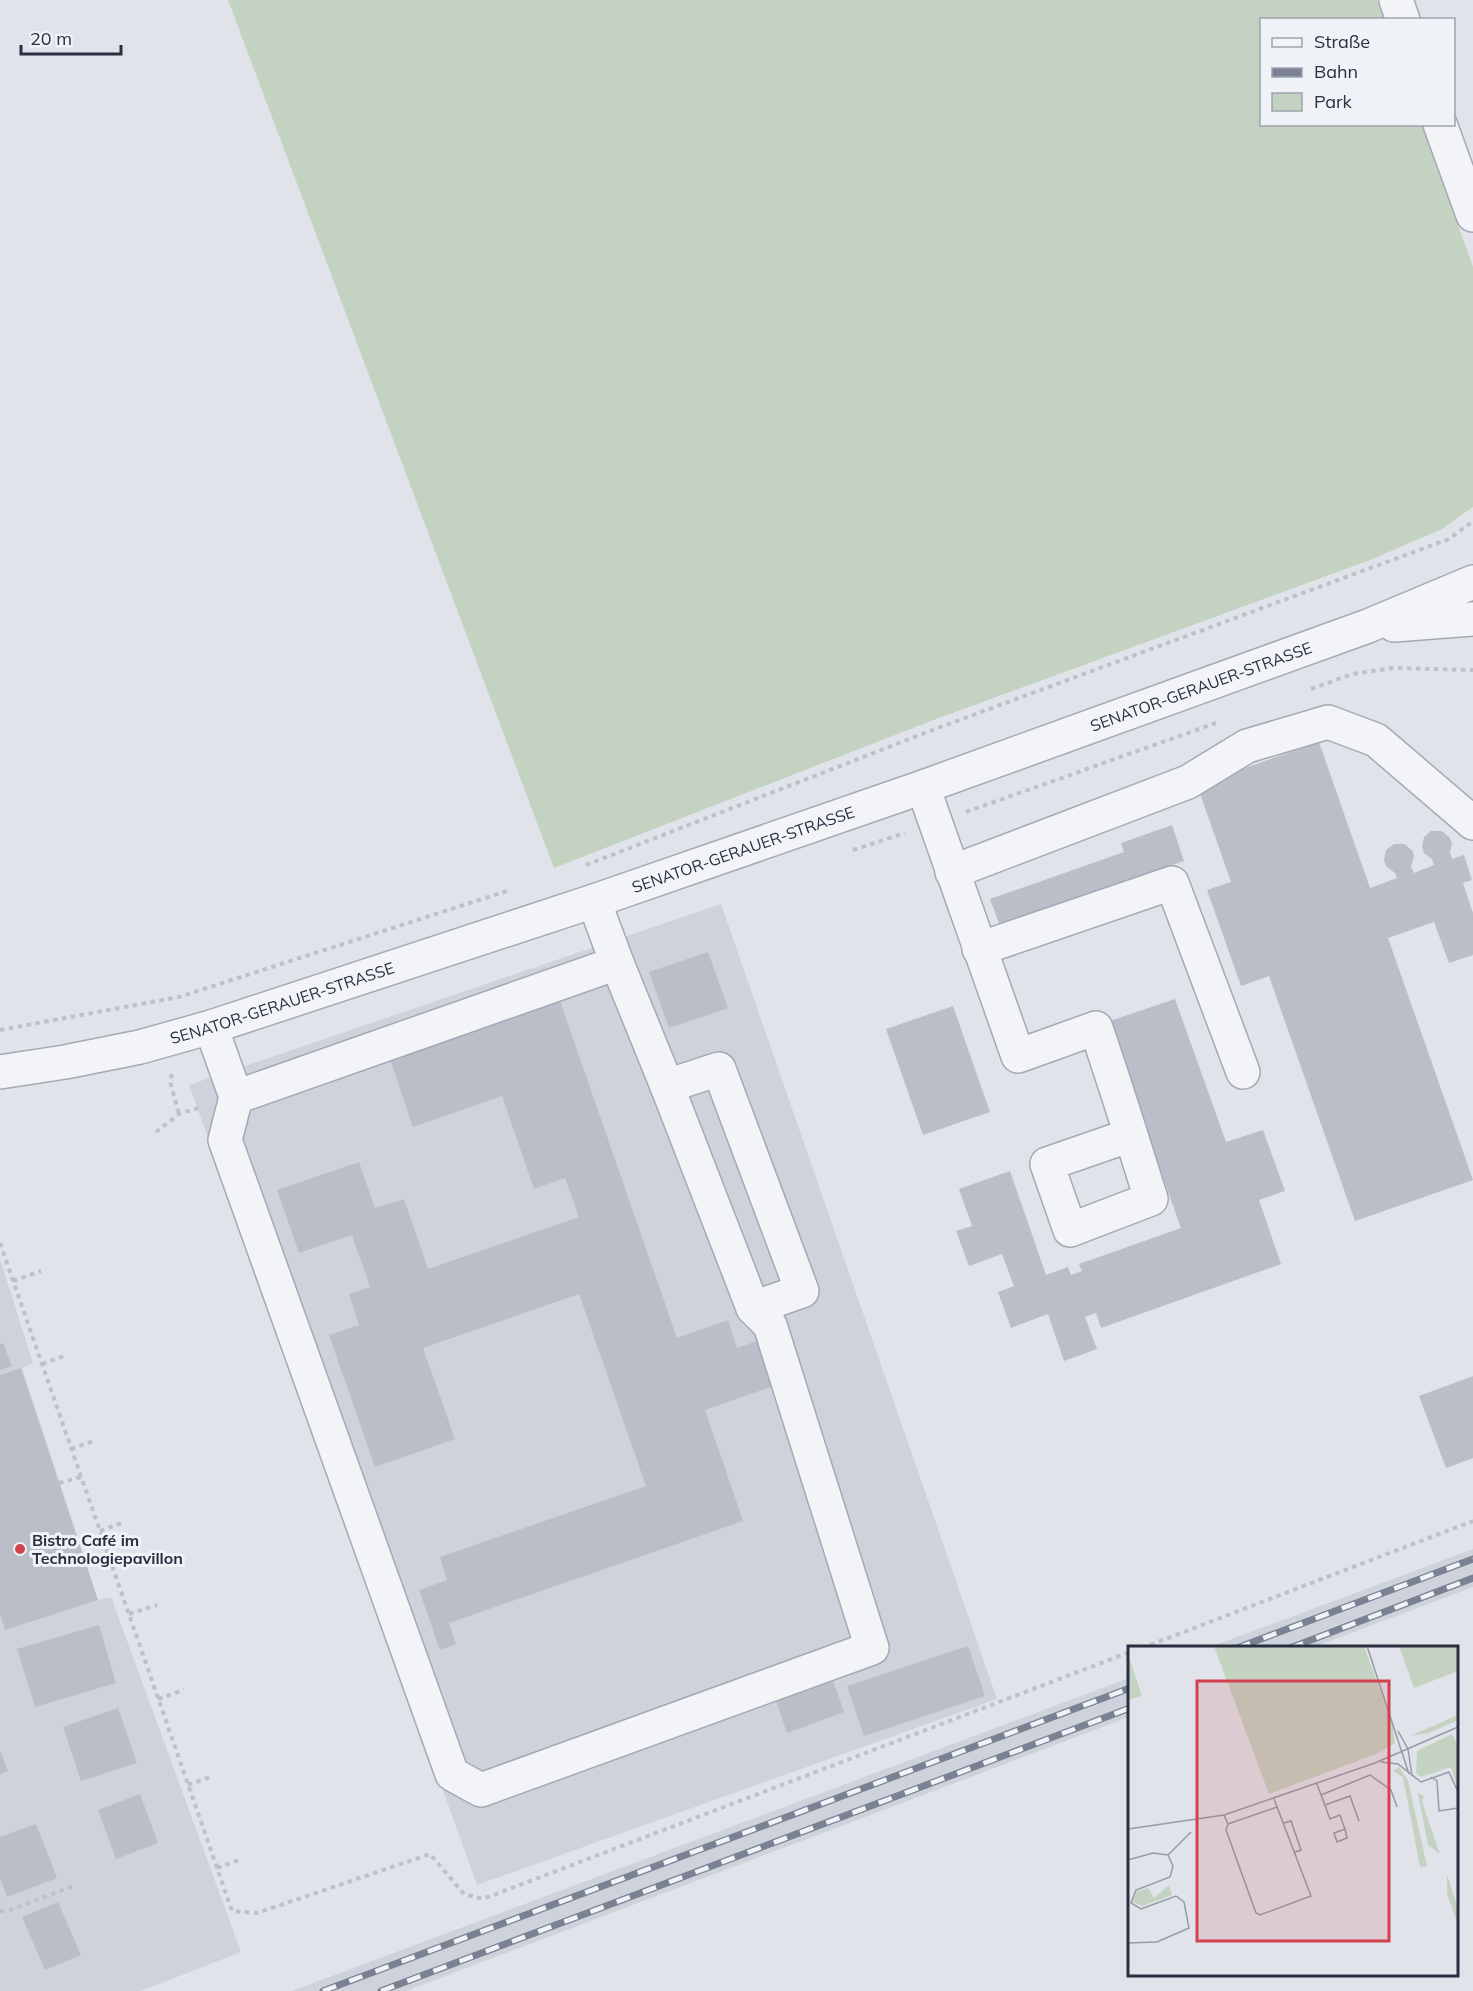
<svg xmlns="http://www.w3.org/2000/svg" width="1473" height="1991" viewBox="0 0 1473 1991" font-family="Mulish,sans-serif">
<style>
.built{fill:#ced2db}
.green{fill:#c4d3c1}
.building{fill:#babec9}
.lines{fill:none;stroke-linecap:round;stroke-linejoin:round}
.minor-casing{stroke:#a5a9b3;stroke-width:36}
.path{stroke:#bdc1c8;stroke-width:4;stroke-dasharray:4.5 4.5;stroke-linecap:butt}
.minor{stroke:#f2f4f7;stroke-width:33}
.rail-casing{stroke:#798193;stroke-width:7}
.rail{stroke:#eff2f6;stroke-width:4.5;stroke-dasharray:14;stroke-linecap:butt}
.poi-dot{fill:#d1424e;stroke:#eff2f6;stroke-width:2}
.labels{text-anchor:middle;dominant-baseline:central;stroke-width:6;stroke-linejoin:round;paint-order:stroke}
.street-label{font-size:16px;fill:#282f41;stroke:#eff2f6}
.poi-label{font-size:16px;font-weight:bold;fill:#282f41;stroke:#eff2f6;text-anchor:start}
.inset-road{fill:none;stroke:#969ba6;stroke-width:1.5}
.view{fill:#d1424e;fill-opacity:0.15;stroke:#d1424e;stroke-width:3}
.inset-edge{fill:none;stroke:#282f41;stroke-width:3}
</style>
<rect width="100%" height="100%" fill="#e0e3e9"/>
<g class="built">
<path d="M721,904l276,795 -520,186 -288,-800z"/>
<path d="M0,1259l33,104 -11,5 76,232 13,-3 130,355 -100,39h-141z"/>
<path d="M1473,1549v38l-159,60h-104z"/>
<path d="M1129,1678v39l-723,274h-114z"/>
</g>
<path class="green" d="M228,0h1149l7,19 -122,1v104l160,1 51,142v240l-31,22 -72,31 -434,159 -382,149z"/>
<g class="building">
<path d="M1319,742l51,146 27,-10 -2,-5 -9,-7 -2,-6 2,-10 8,-6h10l8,6 2,6 -3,11 3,6 20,-8 -2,-6 -8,-6 -2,-6 2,-10 7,-6h11l7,6 3,6 -2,9 2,7 12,-4 8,25 -9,3 10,30v42l-24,8 -15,-41 -46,16 85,242 -118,41 -86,-245 -28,10 -34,-96 24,-8 -34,-97z"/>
<path d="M1172,825l12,36 -184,65 -10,-27 134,-47 -3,-9z"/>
<path d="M708,952l20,56 -59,20 -20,-56z"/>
<path d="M1175,999l51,143 37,-12 22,61 -26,9 22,64 -180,64 -5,-15 -11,4 12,32 -33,12 -16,-47 -37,14 -13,-36 16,-6 -12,-32 -33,12 -13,-35 16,-5 -13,-37 51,-18 36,104 22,-8 3,8 11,-4 -3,-7 102,-36 -74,-206z"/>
<path d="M560,1001l117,337 51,-18 9,28 20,-7 16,45 -68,24 38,111 -294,102 7,21 -16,6 -21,-60 28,-10 -7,-23 206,-71 -67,-192 -156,54 32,91 -80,28 -46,-132 30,-10 -10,-31 21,-7 -18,-52 -53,18 -22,-63 82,-28 16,46 29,-9 24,70 151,-52 -14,-39 -31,11 -32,-93 -89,31 -23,-68z"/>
<path d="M953,1006l37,106 -67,23 -37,-106z"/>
<path d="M3,1343l9,23 -12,4v-26z"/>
<path d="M21,1368l77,232 -93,30 -5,-16v-239z"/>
<path d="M1473,1376v82l-27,10 -27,-72z"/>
<path d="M99,1625l17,58 -81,24 -18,-58z"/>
<path d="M968,1646l17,50 -121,40 -17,-50z"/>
<path d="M833,1681l11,31 -57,21 -11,-32z"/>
<path d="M118,1708l19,55 -56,18 -18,-54z"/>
<path d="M0,1751l8,20 -8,3z"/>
<path d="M140,1794l18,49 -42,16 -18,-49z"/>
<path d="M36,1824l21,54 -50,19 -7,-19v-41z"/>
<path d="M58,1902l23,53 -36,15 -23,-53z"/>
</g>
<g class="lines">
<g class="minor-casing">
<g id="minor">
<path d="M1396,0l7,20"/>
<path d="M1440,124l33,91"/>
<path d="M1394,625l79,-6"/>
<path d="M923,787l95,269 78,-28c19,56 37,113 55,171l-81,31 -23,-66 84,-29"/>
<path d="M952,872l236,-90 59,-36 81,-24 48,18 97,83"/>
<path d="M979,949l193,-66 71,189"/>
<path d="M211,1027l25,70 381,-134"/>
<path id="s1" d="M0,1072l65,-10 75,-15 71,-20 383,-126 329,-114 445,-161 105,-44"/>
<path d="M667,1086l52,-17 83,222 -49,17"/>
<path d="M236,1097l-11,43 227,634 29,16 391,-142 -102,-323 -17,-17 -86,-222 -50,-123 -23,-62"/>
</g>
</g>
<g class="path">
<path d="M1311,689l41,-15 41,-6 80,2"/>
<path d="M966,812l250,-89"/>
<path d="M853,850l52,-17"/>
<path d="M586,865l349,-136 514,-190 24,-18"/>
<path d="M0,1030l179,-33 328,-106"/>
<path d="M172,1074l-2,7 9,33"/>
<path d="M156,1132l23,-18 19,-6"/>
<path d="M0,1243l232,668 25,2 173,-59 34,40 19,5 647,-247"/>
<path d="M13,1281l28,-10"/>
<path d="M42,1364l25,-9"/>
<path d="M71,1449l25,-9"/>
<path d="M59,1483l22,-6"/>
<path d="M100,1531l24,-9"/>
<path d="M129,1614l28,-9"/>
<path d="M1142,1648l331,-127"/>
<path d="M158,1699l26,-9"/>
<path d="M188,1785l22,-8"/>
<path d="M217,1868l22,-8"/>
<path d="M0,1911l10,-1 66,-25"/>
</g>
<use href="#minor" class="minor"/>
<g class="rail-casing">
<g id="rail">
<path d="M1237,1648l236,-89"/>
<path d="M1290,1648l183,-70"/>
<path d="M323,1991l807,-303"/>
<path d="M381,1991l749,-283"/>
</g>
</g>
<use href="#rail" class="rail"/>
</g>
<circle class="poi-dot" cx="20" cy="1549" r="6"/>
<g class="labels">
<g class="street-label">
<text stroke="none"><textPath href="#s1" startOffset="1263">SENATOR-GERAUER-STRASSE</textPath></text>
<text stroke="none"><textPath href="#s1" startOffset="777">SENATOR-GERAUER-STRASSE</textPath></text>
<text stroke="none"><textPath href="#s1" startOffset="291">SENATOR-GERAUER-STRASSE</textPath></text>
</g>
<g class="poi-label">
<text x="32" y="1540">Bistro Café im<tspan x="32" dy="18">Technologiepavillon</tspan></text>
</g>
</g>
<g transform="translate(1128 1646)">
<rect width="330" height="330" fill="#e0e3e9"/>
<path d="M86,0h150l29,79 2,18 -19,11 -107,40zM271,0h59v25l-44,17zM2,14l12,36 -14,4v-39zM330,69v5l-29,13 -19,3zM324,88l6,11v45l-7,-23 -30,10 -5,-4 1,-22zM271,121l9,14 19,85 -7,1 -17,-90 -10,-6zM290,147l6,3 -2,6 18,52 -12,-9zM319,228l11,35v16l-11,-31zM41,239l3,10 -30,11 -9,-4 3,-10 12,-4 6,10z" fill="#c4d3c1"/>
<path class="inset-road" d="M239,0l42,128M270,85l10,18 4,27M253,116l17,2 23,18 28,-10 9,20M303,131l6,4 2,30 19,-3M189,138l13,35 10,-4 3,9 2,5 2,9 -10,4 -3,-9 11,-4M193,149l49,-20 21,15 6,17M197,159l25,-9 9,25M96,169l4,9 49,-17M156,177l7,-2 10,29 -6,2M100,178l-2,6 30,83 4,2 51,-19 -37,-97M0,183l96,-14 151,-52 83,-36M40,209l23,-23M0,214l25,-7 15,2M0,297l29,-1 32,-14 -5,-26 -8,-6 -35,13 -10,-6 5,-13 34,-13 3,-11 -5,-11"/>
<path class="view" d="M69,35h192v260h-192z"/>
<rect width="330" height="330" class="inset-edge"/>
</g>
<rect x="1260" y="18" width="195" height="108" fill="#eff2f6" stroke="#9fa4ae" stroke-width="1.5"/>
<rect x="1272" y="38" width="30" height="9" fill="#f2f4f7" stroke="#9fa4ae" stroke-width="1.5"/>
<text x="1314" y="48" font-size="18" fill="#282f41">Straße</text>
<rect x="1272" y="68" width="30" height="9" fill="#798193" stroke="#9fa4ae" stroke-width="1.5"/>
<text x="1314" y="78" font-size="18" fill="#282f41">Bahn</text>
<rect x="1272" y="93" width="30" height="18" fill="#c4d3c1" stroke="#9fa4ae" stroke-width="1.5"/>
<text x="1314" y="108" font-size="18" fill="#282f41">Park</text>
<path d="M21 45v9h100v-9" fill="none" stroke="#282f41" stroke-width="3"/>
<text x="30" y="45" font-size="18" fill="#282f41" stroke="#eff2f6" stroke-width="4.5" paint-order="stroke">20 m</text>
</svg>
